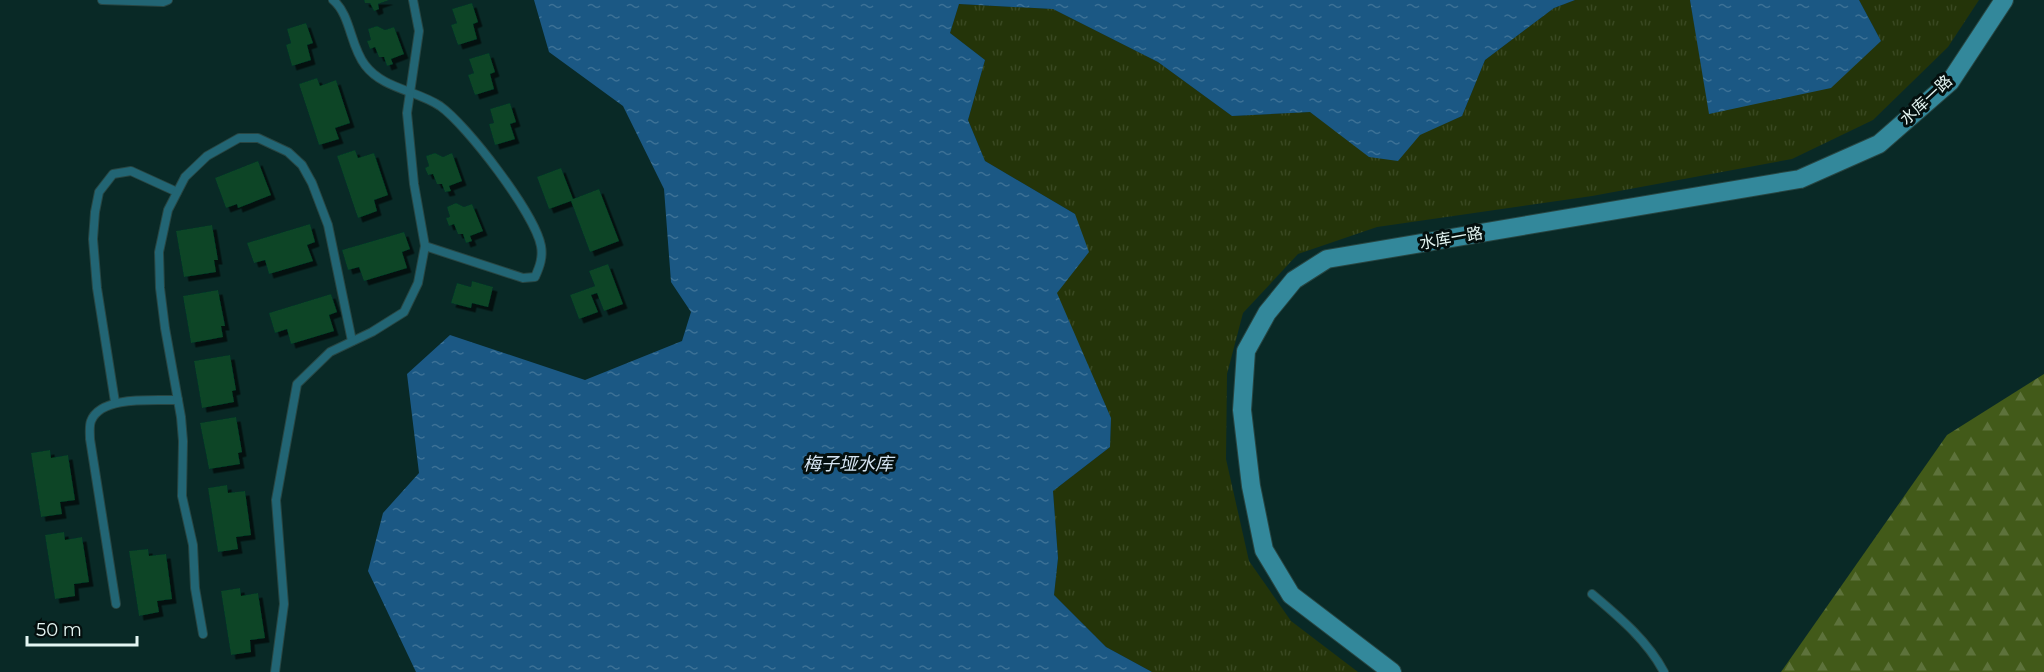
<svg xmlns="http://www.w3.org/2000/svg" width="2044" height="672" viewBox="0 0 2044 672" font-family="Montserrat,'Noto Sans SC',sans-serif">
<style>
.forest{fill:url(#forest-firs)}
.park{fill:url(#park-tufts)}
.water{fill:url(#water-ripples)}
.building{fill:#084428;filter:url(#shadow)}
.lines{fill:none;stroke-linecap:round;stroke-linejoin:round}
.lane-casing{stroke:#284643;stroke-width:10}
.secondary-casing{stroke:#284643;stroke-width:20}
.lane{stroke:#226574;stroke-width:8}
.secondary{stroke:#33889b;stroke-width:18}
.labels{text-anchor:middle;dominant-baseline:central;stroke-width:6;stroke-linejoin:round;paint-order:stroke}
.street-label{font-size:16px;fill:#e4f5f2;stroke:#040f0e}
.water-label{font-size:18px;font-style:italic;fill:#d6e5f3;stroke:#040f0e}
</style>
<defs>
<pattern id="forest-firs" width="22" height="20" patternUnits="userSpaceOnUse" patternTransform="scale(1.5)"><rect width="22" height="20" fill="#425a19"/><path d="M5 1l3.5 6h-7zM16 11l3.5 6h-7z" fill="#5d723b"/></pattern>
<pattern id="park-tufts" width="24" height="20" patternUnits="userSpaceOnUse" patternTransform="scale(1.5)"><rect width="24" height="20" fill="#243409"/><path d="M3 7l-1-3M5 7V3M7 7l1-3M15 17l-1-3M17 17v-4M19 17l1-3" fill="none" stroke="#394821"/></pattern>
<pattern id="water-ripples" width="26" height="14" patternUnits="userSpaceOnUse" patternTransform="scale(1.5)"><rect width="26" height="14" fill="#1b5884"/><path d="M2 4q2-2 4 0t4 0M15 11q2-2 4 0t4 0" fill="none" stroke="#3c7196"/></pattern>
<filter id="shadow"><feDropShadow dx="4.5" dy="4.5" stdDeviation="0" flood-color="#0009"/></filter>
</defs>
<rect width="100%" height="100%" fill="#092926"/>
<path class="forest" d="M2044,374v298h-263l166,-237z"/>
<path class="park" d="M1575,0h115l20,114 171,-73 -22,-41h120l-31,47 -75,73 -81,39 -200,37 -215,31 -79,27 -55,59 -16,61 -1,85 23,102 42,60 67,51h-206l-46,-25 -52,-52 4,-37 -5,-67 57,-44 1,-29 -55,-125 19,-79 -90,-53 -17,-41 17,-60 -35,-27 9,-29 94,5 105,53 74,54 78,-4 59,44 93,-40 23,-56 69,-52z"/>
<g class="water">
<path d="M534,0h1041l-21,8 -69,52 -23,56 -42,19 -22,26 -29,-4 -59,-45 -78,4 -74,-54 -105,-53 -94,-5 -9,29 35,27 -17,60 17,41 90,53 14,38 -32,41 54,125 -1,29 -57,44 5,67 -4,37 52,52 46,25h-736l-48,-101 15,-58 36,-40 -12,-99 43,-39 135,45 97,-39 9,-29 -20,-30 -7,-93 -41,-83 -74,-54z"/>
<path d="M1690,0h169l22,41 -50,47 -122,26z"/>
</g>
<g class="building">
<path d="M364,0h25l-11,4 1,5 -5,2 -4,-8h-5z"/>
<path d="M472,3l6,19 -5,2 4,15 -19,6 -7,-20 6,-2 -5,-14z"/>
<path d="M306,23l7,20 -6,2 4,15 -19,6 -6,-21 5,-2 -4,-14z"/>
<path d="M377,26l8,4 9,-3 10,27 -13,5 2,5 -6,2 -3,-9h-5l-4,-10 -5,2 -3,-8 4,-1 -3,-11z"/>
<path d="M489,53l6,19 -5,2 4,15 -19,6 -7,-20 6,-2 -5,-14z"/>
<path d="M317,78l3,8 16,-6 14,43 -15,5 4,11 -20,6 -20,-61z"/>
<path d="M510,103l6,19 -6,2 5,15 -20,6 -6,-21 5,-1 -4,-14z"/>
<path d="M355,150l3,8 16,-5 14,42 -14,5 3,11 -19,7 -21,-62z"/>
<path d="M435,153l8,4 9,-4 10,28 -13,5 2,5 -6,1 -3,-8h-5l-4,-10 -5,1 -3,-7 4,-2 -3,-10z"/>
<path d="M258,161l13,34 -33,13 -1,-4 -11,4 -11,-30z"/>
<path d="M561,168l12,31 26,-10 20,52 -29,11 -19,-51 -22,8 -12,-32z"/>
<path d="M456,203l8,4 8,-3 11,27 -13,5 2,5 -6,2 -3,-9h-5l-4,-10 -5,2 -3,-8 4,-1 -3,-10z"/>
<path d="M310,224l5,18 -8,3 6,16 -44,13 -4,-14 -11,3 -7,-20z"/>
<path d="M212,225l6,35h-4l2,12 -32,5 -8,-46z"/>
<path d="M404,232l6,17 -8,3 5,16 -43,13 -5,-14 -11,3 -6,-20z"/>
<path d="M608,264l15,40 -19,7 -7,-18 -6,2 7,17 -19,7 -9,-24 25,-9 -6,-15z"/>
<path d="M472,281l21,6 -5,20 -16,-4 -1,5 -20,-5 6,-20 14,4z"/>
<path d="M218,290l7,36h-4l2,11 -32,6 -8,-47z"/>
<path d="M331,294l6,18 -8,3 5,16 -43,13 -4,-15 -12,4 -6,-20z"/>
<path d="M230,355l6,35 -4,1 2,11 -32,6 -8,-47z"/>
<path d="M236,417l6,35 -4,1 2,11 -31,5 -9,-46z"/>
<path d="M50,450l1,8 17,-3 7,45 -15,2 2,12 -21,3 -10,-64z"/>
<path d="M227,485l1,8 17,-2 6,44 -15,2 2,12 -20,3 -10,-64z"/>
<path d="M64,532l1,8 17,-3 7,45 -15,2 1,12 -20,3 -10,-64z"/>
<path d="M148,549l1,7 17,-2 6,45 -15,2 2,11 -20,4 -10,-65z"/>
<path d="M240,588l1,8 17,-3 7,45 -15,2 1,12 -20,3 -10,-64z"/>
</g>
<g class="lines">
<g class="lane-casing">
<g id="lane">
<path d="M102,0l61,2 5,-2"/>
<path d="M333,0c18,15 17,46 32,65 18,24 51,25 75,41 27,19 95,108 101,140 2,11 -1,20 -6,31l-12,1 -98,-32"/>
<path d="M115,402l-18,-114 -4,-49 2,-27 4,-20 14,-18 18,-3 46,21"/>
<path d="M1592,594c27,23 55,46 72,78"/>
<path d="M116,604l-26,-165c0,-5 -1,-13 1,-18 10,-26 64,-20 87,-21"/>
<path d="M203,634l-8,-46 -2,-43 -11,-49 1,-55 -2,-24 -16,-89 -5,-40 -1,-36 9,-42 17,-33 22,-21 32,-18h19l30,14 14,13 10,18 16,42 24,116"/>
<path d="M275,672l9,-68 -8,-104 21,-116 33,-32 42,-20 32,-20 14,-29 7,-37 -11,-62 -7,-71 12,-82 -6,-31"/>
</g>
</g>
<g class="secondary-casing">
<path id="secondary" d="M1392,672l-101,-77 -27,-45 -13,-64 -9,-76 4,-59 21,-38 27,-33 33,-21 473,-80 79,-35 71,-62 54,-82"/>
</g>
<use href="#lane" class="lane"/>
<use href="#secondary" class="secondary"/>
</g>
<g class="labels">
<g class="street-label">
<text transform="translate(1926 100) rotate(-43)">水库一路</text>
<text transform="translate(1451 238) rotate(-10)">水库一路</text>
</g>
<g class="water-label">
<text x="848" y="464">梅子垭水库</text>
</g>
</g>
<path d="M27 636v9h110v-9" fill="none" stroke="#e4f5f2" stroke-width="3"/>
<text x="36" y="636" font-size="18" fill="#e4f5f2" stroke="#040f0e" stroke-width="4.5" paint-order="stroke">50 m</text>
</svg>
